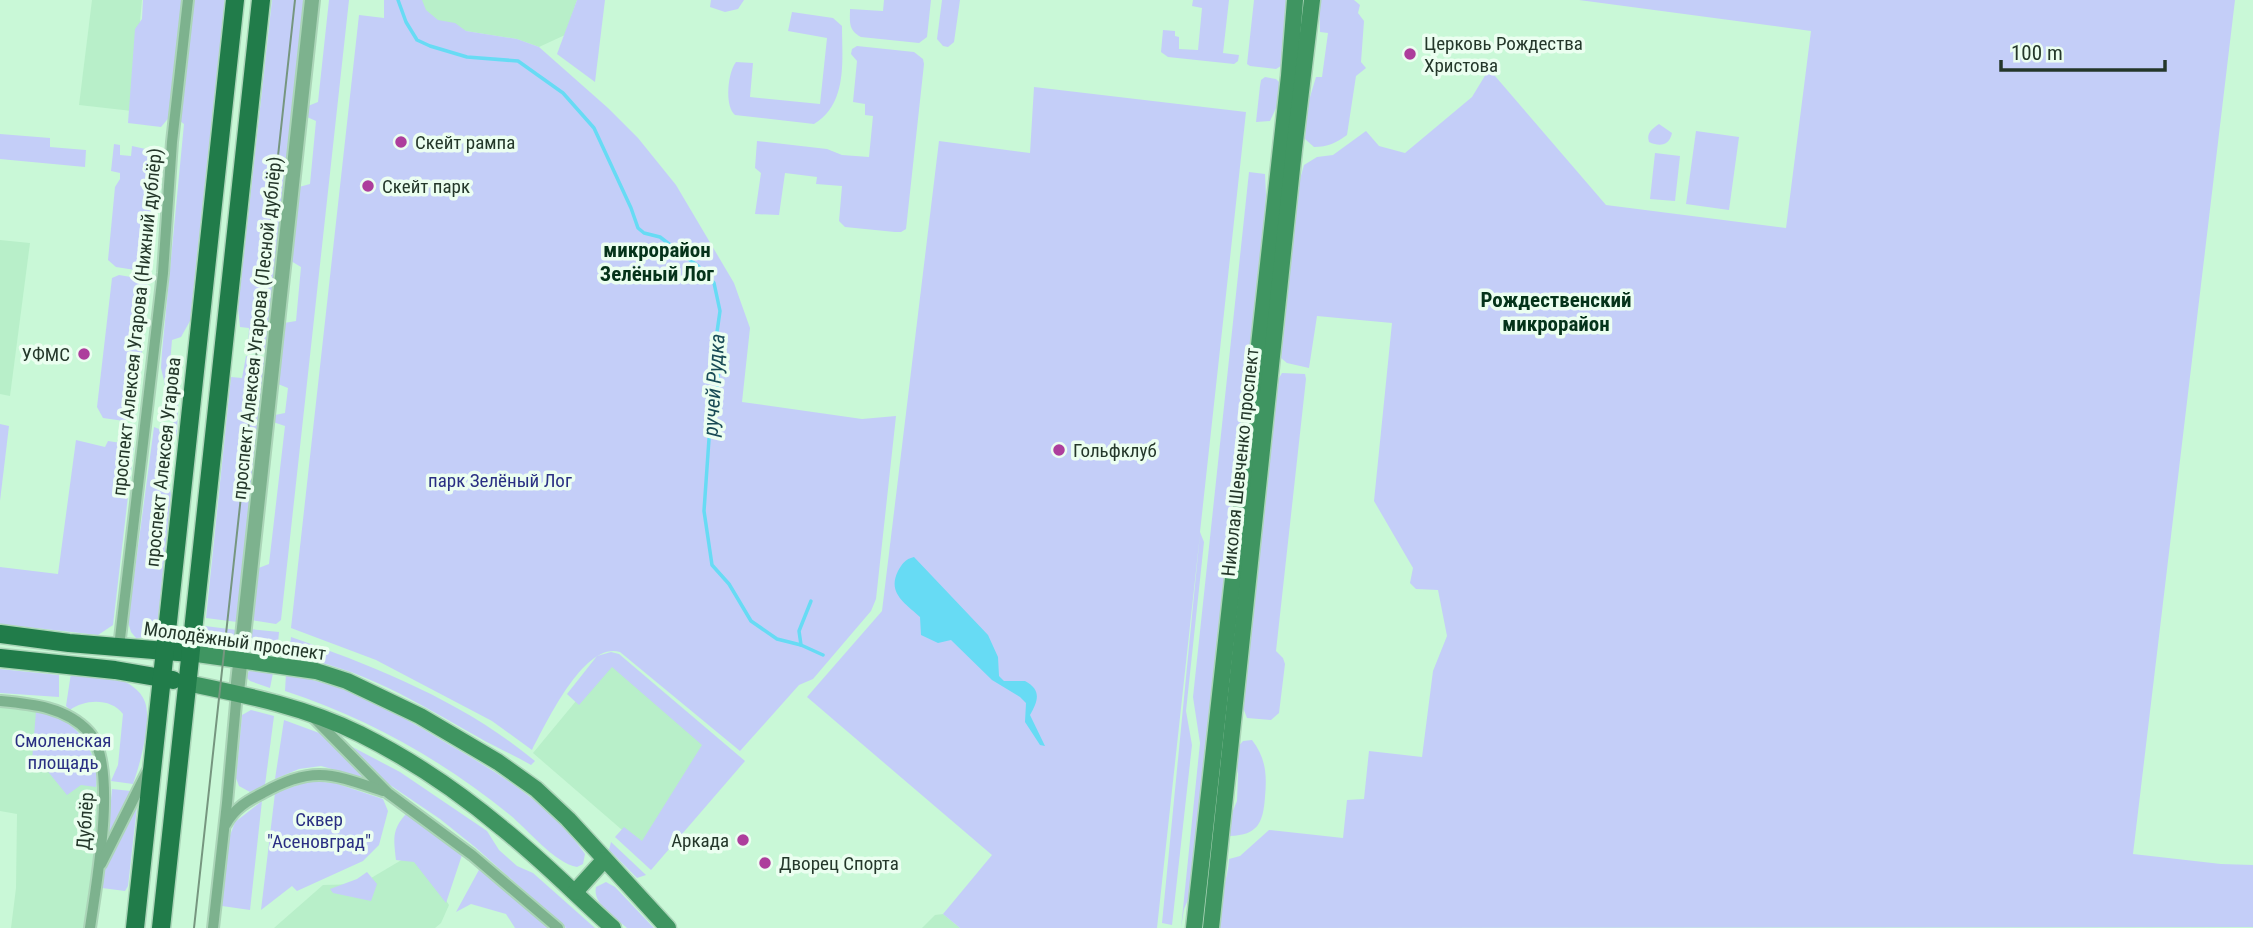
<svg xmlns="http://www.w3.org/2000/svg" width="2253" height="928" viewBox="0 0 2253 928" font-family="'Roboto Condensed',sans-serif">
<style>
.built{fill:#b8efc9}
.green{fill:#c4cef8}
.water{fill:#67dbf4}
.lines{fill:none;stroke-linecap:round;stroke-linejoin:round}
.stream{stroke:#67dbf4;stroke-width:3.5}
.minor-casing{stroke:#abd5b8;stroke-width:14}
.tertiary-casing{stroke:#abd5b8;stroke-width:18}
.secondary-casing{stroke:#abd5b8;stroke-width:19}
.primary-casing{stroke:#abd5b8;stroke-width:21}
.minor{stroke:#7db28e;stroke-width:10}
.tertiary{stroke:#7db28e;stroke-width:14}
.secondary{stroke:#3f9561;stroke-width:16}
.primary{stroke:#217c4a;stroke-width:18}
.tram{stroke:#76967f;stroke-width:2}
.poi-dot{fill:#ad3e9c;stroke:#ebfef0;stroke-width:2.5}
.labels{text-anchor:middle;dominant-baseline:central;stroke-width:7;stroke-linejoin:round;paint-order:stroke}
.poi-label{font-size:19px;fill:#24372a;stroke:#ebfef0;text-anchor:start}
.street-label{font-size:19px;fill:#24372a;stroke:#ebfef0}
.park-label{font-size:19px;fill:#2a2f83;stroke:#ebfef0}
.neighbourhood-label{font-size:21px;font-weight:bold;fill:#05331a;stroke:#ebfef0}
.water-label{font-size:21px;font-style:italic;fill:#194b56;stroke:#ebfef0}
</style>
<rect width="100%" height="100%" fill="#c9f8d7"/>
<g class="built">
<path d="M92,0h50l-10,111 -53,-6z"/>
<path d="M414,0h163l-12,35 -26,12 -22,-8 -51,-8 -36,-9z"/>
<path d="M0,240l30,3 -20,153 -10,-2z"/>
<path d="M610,660l97,84 -64,104 -110,-95z"/>
<path d="M0,704l38,4 27,10 21,18 14,29 -2,55 -12,108h-75l5,-40 1,-74 -17,-3z"/>
<path d="M415,852l34,53 -8,18 -6,5h-161l49,-43 38,-1z"/>
<path d="M943,914l17,14h-38l13,-13z"/>
</g>
<g class="green">
<path d="M143,0h40l-12,115 -10,12 -33,-4 7,-94 7,-10z"/>
<path d="M193,0h32l-35,321 -9,16 -9,3 -2,24 9,5 -2,68 -16,-69 1,-16 22,-228 -4,-3z"/>
<path d="M272,0h33l-37,350 -20,-2 1,-20 -9,-1 -2,-19z"/>
<path d="M329,0h20l-68,620 -5,4 -25,-4 5,-51 13,-5 16,-138 -12,-4 2,-7 10,-2 3,-25 -10,-4 6,-61 12,-2 5,-54 -10,-6 8,-74 11,-3 6,-63 -9,-4 1,-11 10,-4z"/>
<path d="M384,0h38l4,10 12,10 17,3 11,8 51,8 22,8 69,61 30,30 38,47 58,98 16,45 -8,74 120,17 34,-3 -20,183 -5,12 -58,68 -14,6 -59,66 -120,-99c-36,-11 -74,72 -88,98l-40,-29 -116,-61 -85,-32 68,-613 25,3z"/>
<path d="M577,0h28l-10,82 -38,-28z"/>
<path d="M711,0h33l-6,9 -13,3 -15,-5z"/>
<path d="M884,0h47l-4,37 -8,6 -58,-6c-13,-7 -11,-15 -11,-28l33,2z"/>
<path d="M942,0h18l-6,42 -6,5 -5,-1 -6,-7z"/>
<path d="M1193,0h36l-6,53 16,2 -1,6 -4,3 -66,-7 -7,-5 2,-22 12,1v5l4,1v12l19,1 4,-42 -10,-2z"/>
<path d="M1254,0h35l-8,66 -5,3 -26,-3 -3,-2z"/>
<path d="M1319,0h35l6,5 -2,8 6,8 -3,41 5,6 -10,8 -9,59c-11,8 -19,12 -33,12l-9,-8 2,-32 9,-30h6l6,-44 -8,-1z"/>
<path d="M1579,0h656l-102,854 88,10 32,1v62l-1034,1c-4,-25 9,-45 10,-69l11,-3 29,-26 74,8 4,-38 17,-1 5,-48 53,6 11,-86 14,-35 -9,-46 -22,-1 -6,-6 3,-15 -39,-67 18,-178 -75,-7 -8,52 -22,-5 -6,-5 17,-172 6,-21 13,-8 16,-2 33,-24 13,15 26,7 67,-56 17,-28 117,136 180,23 25,-197z"/>
<path d="M792,12l41,6 9,8c0,34 6,77 -28,98l-79,-9c-11,-9 -7,-43 1,-53l17,1 -3,34 70,7 7,-66 -39,-7z"/>
<path d="M857,46l57,6 9,7 1,5 -18,165 -5,3h-6l-50,-5 -6,-6 3,-35 -26,-2 1,-7 -32,-4 -6,42 -24,-1 6,-41 -6,-5 2,-27 70,8 15,6 27,2 4,-41 -8,-1v-11l-12,-2 4,-41 -6,-7 1,-5z"/>
<path d="M1265,77l11,2 4,4 -3,23 -7,15 -14,1 4,-36 1,-6z"/>
<path d="M1034,87l212,25 -46,420 4,10 -18,169 6,34 -20,180 -10,-2 38,-389 -43,394h-197l-17,-14 49,-59 -185,-158 75,-86 57,-470 91,12z"/>
<path d="M1659,124l13,9c-3,13 -12,14 -23,9 -3,-9 3,-13 10,-18z"/>
<path d="M1696,131l43,6 -10,73 -43,-6z"/>
<path d="M0,134l50,4v9l36,3 -1,17 -85,-8z"/>
<path d="M114,144l6,1v10l11,1 1,-10 27,6 -11,120 -32,-5 -8,-7 7,-73 5,-8v-6l-9,-2z"/>
<path d="M1655,153l25,3 -5,45 -25,-2z"/>
<path d="M1249,172l16,2 1,21 -4,55 -72,645 -6,14 -3,19 19,-185 -7,-46z"/>
<path d="M119,275l24,4 6,8 -14,129 -11,5 -21,-3 -6,-11 15,-129z"/>
<path d="M246,356l21,2 -30,264 -31,-4 25,-241 11,1z"/>
<path d="M1282,373l23,1 1,5 -30,272 7,7 2,6 -6,49 -8,7 -24,-2 -5,-13 34,-322z"/>
<path d="M0,424l9,2 -9,75z"/>
<path d="M154,427l5,2 12,65 -13,125c-5,11 -10,19 -22,19l-5,-6 -3,-10z"/>
<path d="M76,440l29,7 3,-6 26,4 -21,180 -15,10 -98,-11v-57l58,7z"/>
<path d="M205,626l32,4 -1,11 -8,7 -14,-2 -8,-7z"/>
<path d="M250,629l29,3 -2,23c-17,-3 -24,-9 -27,-26z"/>
<path d="M291,637c86,30 173,65 244,124l-4,4c-17,-10 -36,-18 -53,-28 -62,-35 -117,-70 -189,-81z"/>
<path d="M611,652l8,2 126,107 -94,109 -36,-33 9,-10 18,14 60,-96 -90,-78 -33,38 -12,-11 30,-38z"/>
<path d="M0,669l59,6v22l-59,-4z"/>
<path d="M255,669l18,4 -3,15 -20,-7 -4,-4 3,-6z"/>
<path d="M71,673c14,2 30,2 44,5 12,3 26,12 30,24 7,20 -5,62 -12,82l-22,-3 7,-16 5,-51c-12,-16 -38,-15 -53,-4l-4,-4z"/>
<path d="M286,674c23,5 45,10 67,19 33,14 64,32 95,51 50,29 103,60 137,110l-2,10 -6,3c-21,-3 -50,-38 -67,-52 -68,-55 -142,-97 -225,-124z"/>
<path d="M251,710l23,6 -9,69 -15,7 -11,-6 -3,-8 6,-63z"/>
<path d="M36,711c37,3 65,40 60,76l-15,-2 -14,10 -26,-32 -9,-2z"/>
<path d="M284,720l38,14 43,44 -44,-12 -22,3 -24,10z"/>
<path d="M1252,740c14,18 15,35 13,57 -2,26 -7,38 -35,39l-1,-16 8,-19 1,-27 -3,-16 2,-10 6,-7z"/>
<path d="M343,742l57,30 87,59 12,19 18,16 16,7 62,55h-29l-91,-81 -35,-28 -53,-36z"/>
<path d="M310,781l25,2 48,16 5,12 -9,34 -16,16 -66,30 -5,-5 -31,24 14,-117z"/>
<path d="M112,789l19,2 -23,45z"/>
<path d="M262,801l-12,109 -28,-4 7,-68 6,-16z"/>
<path d="M137,807l-9,79 -3,5 -23,-3 2,-19z"/>
<path d="M407,813l55,42 -16,48 -32,-41 -18,-2c-2,-21 -5,-30 11,-47z"/>
<path d="M611,842l35,33 -9,3 -28,-28z"/>
<path d="M480,868l69,60h-34l-9,-14 -35,-10 -15,8z"/>
<path d="M367,872l10,12 -6,17 -38,-8 -3,-4 27,-10z"/>
<path d="M606,882l9,5 39,41h-27c-11,-10 -35,-24 -31,-41z"/>
</g>
<path class="water" d="M914,557l74,78 10,22 1,19 5,5h21c17,9 13,20 5,34l15,31 -5,-1 -15,-23 1,-19 -6,-6 -28,-17 -41,-40 -13,3 -17,-8 -1,-18c-15,-14 -33,-24 -22,-46 4,-7 7,-12 16,-14z"/>
<g class="lines">
<g class="stream">
<path d="M398,0l8,22 11,18 13,6 37,11 51,4 45,32 31,35 37,80 7,20 6,5 16,4 38,29 16,17 6,28 -3,21 3,15 -3,45 -8,47 -5,72 8,54 17,19 22,37 26,18 24,6 22,10"/>
<path d="M801,645l-2,-14 12,-30"/>
</g>
<g class="minor-casing">
<g id="minor">
<path d="M119,647l44,-374 9,-131 16,-142"/>
<path d="M0,701c32,3 66,6 89,31 30,33 7,152 1,196"/>
<path d="M314,718l74,75 84,62 86,73"/>
<path d="M226,824c9,-16 21,-23 37,-31 50,-28 69,-19 120,-2"/>
<path d="M101,864l46,-92"/>
<path d="M213,928l14,-125 10,-111"/>
</g>
</g>
<g class="tertiary-casing">
<path id="tertiary" d="M237,692l75,-692"/>
</g>
<g class="secondary-casing">
<g id="secondary">
<path d="M190,653l126,18 31,10 73,35 78,46 38,27 32,30 100,109"/>
<path d="M187,683c58,12 119,24 173,51 50,25 99,58 142,94 39,31 74,67 111,100"/>
<path d="M575,892l29,-32"/>
<path d="M1194,928l95,-852 6,-76"/>
<path d="M1211,928l83,-778 18,-150"/>
</g>
</g>
<g class="primary-casing">
<g id="primary">
<path d="M0,634l69,9 121,10"/>
<path d="M0,658l115,12 58,10"/>
<path d="M135,928l100,-928"/>
<path d="M161,928l100,-928"/>
</g>
</g>
<use href="#minor" class="minor"/>
<use href="#tertiary" class="tertiary"/>
<use href="#secondary" class="secondary"/>
<use href="#primary" class="primary"/>
<path class="tram" d="M194,928l101,-928"/>
</g>
<g class="poi-dot">
<circle cx="1410" cy="54" r="7"/>
<circle cx="401" cy="142" r="7"/>
<circle cx="368" cy="186" r="7"/>
<circle cx="84" cy="354" r="7"/>
<circle cx="1059" cy="450" r="7"/>
<circle cx="743" cy="840" r="7"/>
<circle cx="765" cy="863" r="7"/>
</g>
<g class="labels">
<g class="poi-label">
<text x="1424" y="43">Церковь Рождества<tspan x="1424" dy="22">Христова</tspan></text>
<text x="415" y="142">Скейт рампа</text>
<text x="382" y="186">Скейт парк</text>
<text x="70" y="354" text-anchor="end">УФМС</text>
<text x="1073" y="450">Гольфклуб</text>
<text x="729" y="840" text-anchor="end">Аркада</text>
<text x="779" y="863">Дворец Спорта</text>
</g>
<g class="street-label">
<text transform="translate(137 322) rotate(-84)">проспект Алексея Угарова (Нижний дублёр)</text>
<text transform="translate(257 328) rotate(-84)">проспект Алексея Угарова (Лесной дублёр)</text>
<text transform="translate(163 462) rotate(-84)">проспект Алексея Угарова</text>
<text transform="translate(1240 462) rotate(-84)">Николая Шевченко проспект</text>
<text transform="translate(235 641) rotate(8)">Молодёжный проспект</text>
<text transform="translate(85 821) rotate(-86)">Дублёр</text>
</g>
<g class="park-label">
<text x="500" y="480">парк Зелёный Лог</text>
<text x="63" y="740">Смоленская<tspan x="63" dy="22">площадь</tspan></text>
<text x="319" y="819">Сквер<tspan x="319" dy="22">"Асеновград"</tspan></text>
</g>
<g class="neighbourhood-label">
<text x="657" y="250">микрорайон<tspan x="657" dy="24">Зелёный Лог</tspan></text>
<text x="1556" y="300">Рождественский<tspan x="1556" dy="24">микрорайон</tspan></text>
</g>
<g class="water-label">
<text transform="translate(714 385) rotate(-86)">ручей Рудка</text>
</g>
</g>
<path d="M2001 60v10h164v-10" fill="none" stroke="#24372a" stroke-width="3.5"/>
<text x="2011" y="60" font-size="21" fill="#24372a" stroke="#ebfef0" stroke-width="5" paint-order="stroke">100 m</text>
</svg>
